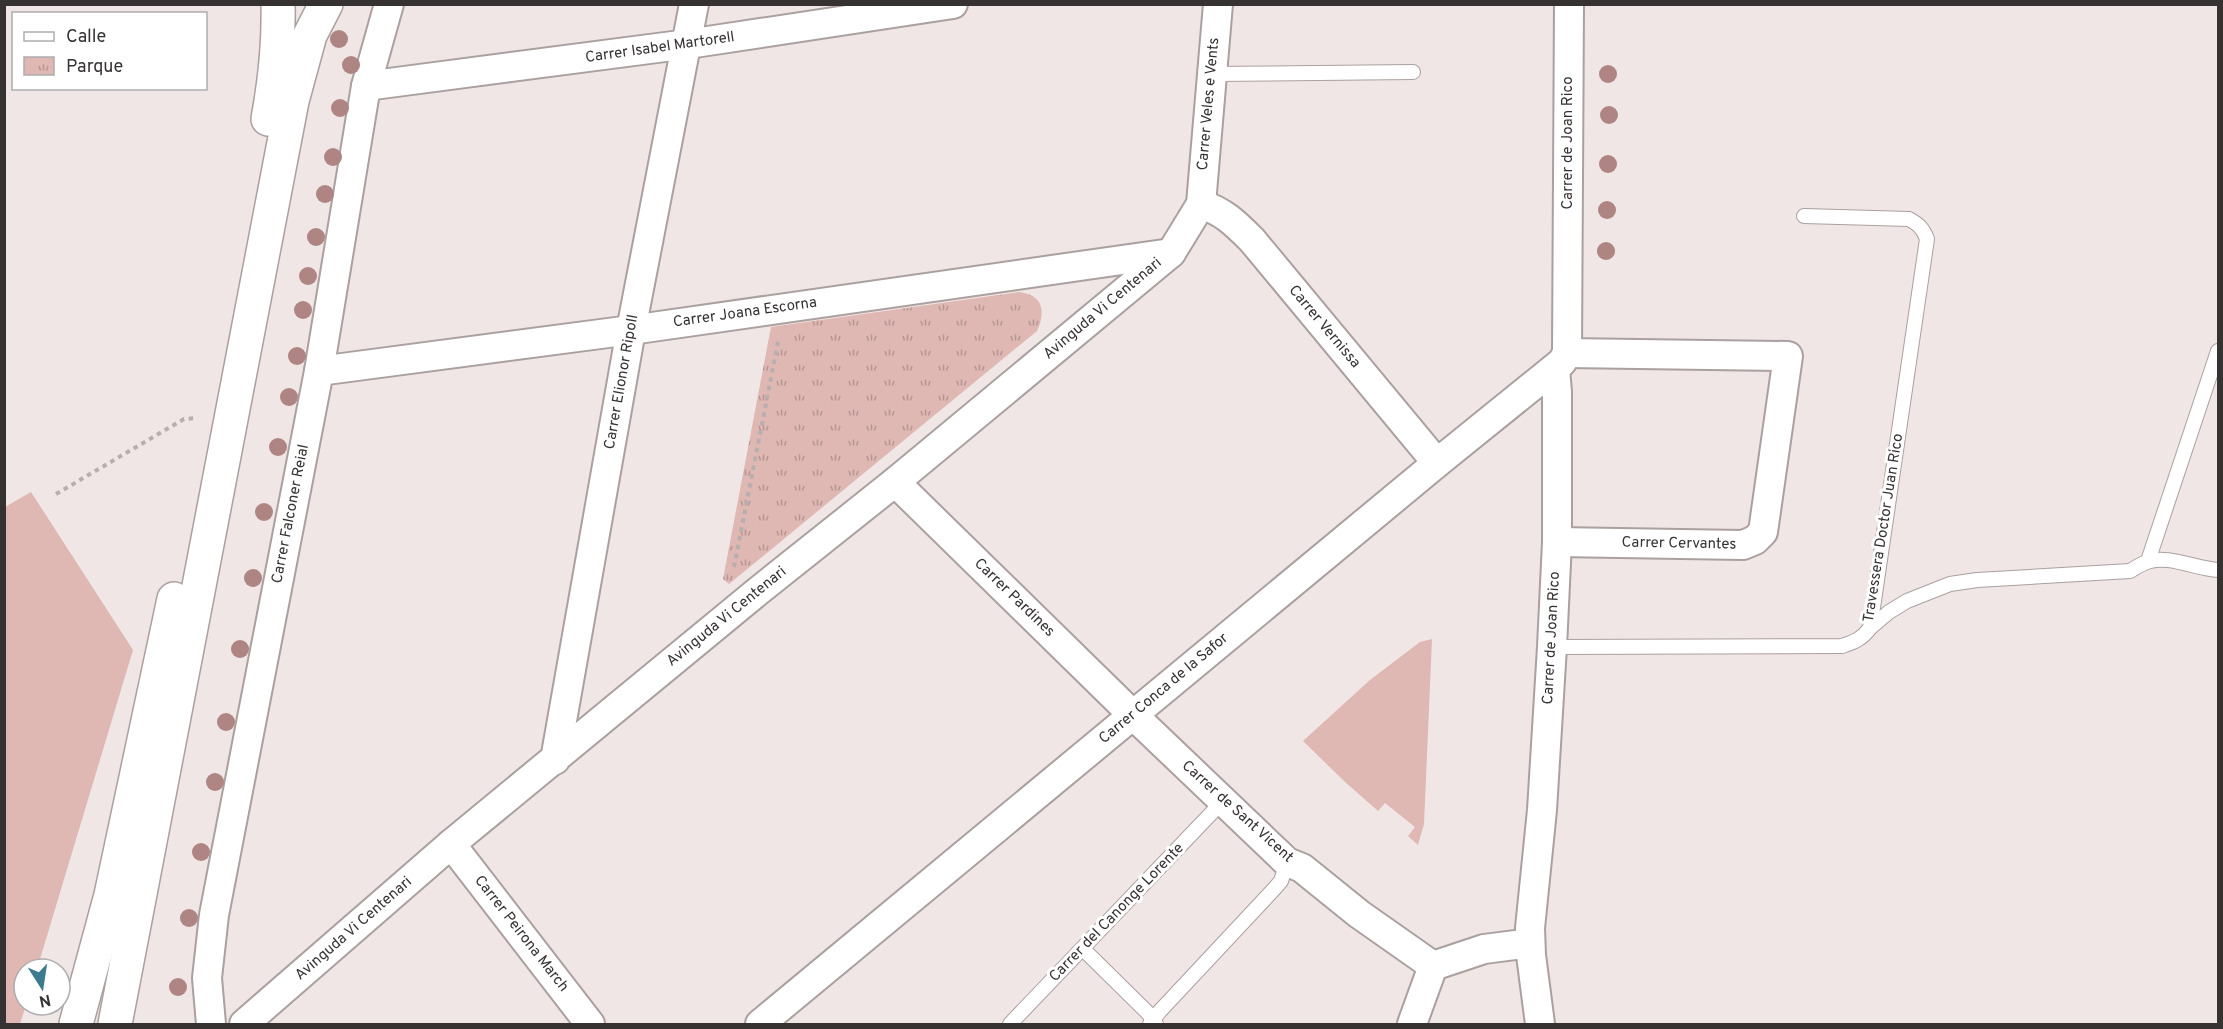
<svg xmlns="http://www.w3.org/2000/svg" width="2223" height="1029" viewBox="0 0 2223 1029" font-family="Overpass,sans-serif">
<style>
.green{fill:#dfb7b3}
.park{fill:url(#park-tufts)}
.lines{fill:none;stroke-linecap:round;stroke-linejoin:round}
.lane-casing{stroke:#aaa09f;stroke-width:16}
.street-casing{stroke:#aaa09f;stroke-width:32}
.secondary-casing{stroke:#aaa09f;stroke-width:36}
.path{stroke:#b7afae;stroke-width:4;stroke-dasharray:4.5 4.5;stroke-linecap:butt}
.lane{stroke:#fff;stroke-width:14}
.street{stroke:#fff;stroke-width:28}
.secondary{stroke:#fff;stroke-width:33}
.tree{fill:#ae8582}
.labels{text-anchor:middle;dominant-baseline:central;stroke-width:6;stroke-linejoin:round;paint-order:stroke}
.street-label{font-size:15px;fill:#363231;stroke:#fff}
</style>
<defs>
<pattern id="park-tufts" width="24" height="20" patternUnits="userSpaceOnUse" patternTransform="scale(1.5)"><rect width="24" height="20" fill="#dfb7b3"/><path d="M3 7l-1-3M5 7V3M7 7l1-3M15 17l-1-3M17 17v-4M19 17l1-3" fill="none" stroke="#b69592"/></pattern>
</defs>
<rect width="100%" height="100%" fill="#f0e6e5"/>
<g class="green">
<path d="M31,492l102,158 -96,319h-13v36h2l-6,19h-15v-517z"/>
<path d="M1432,639l-8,185 -6,21 -10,-9 7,-9 -30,-24 -7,8 -34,-30 -41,-40 67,-61 50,-38z"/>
</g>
<path class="park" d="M1019,292c24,3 27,19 18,39l-308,253 -6,-5 48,-252z"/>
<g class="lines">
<g class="lane-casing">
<g id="lane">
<path d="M1211,74l202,-2"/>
<path d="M2148,561l70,-210"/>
<path d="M1870,628l19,-16 18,-11 43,-17 27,-4 153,-9c5,-3 11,-7 17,-9 19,-8 50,7 71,8"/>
<path d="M1552,647l290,-1c12,-4 20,-7 28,-18l57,-389c-4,-11 -9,-15 -18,-20l-105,-3"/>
<path d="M1083,949l65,64 8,11"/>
<path d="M1010,1024l213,-223"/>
<path d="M1150,1024l9,-12 116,-124 6,-7 6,-19"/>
</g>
</g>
<g class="street-casing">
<g id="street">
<path d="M366,86l322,-42 265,-40"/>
<path d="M1201,204c23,8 34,19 51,36l185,223"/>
<path d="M319,371l312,-41 540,-77"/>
<path d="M895,482l238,233 154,147 15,6 57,46 74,52"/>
<path d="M1557,542l186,3 12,-5 8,-8 25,-176 -221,-3"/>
<path d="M555,760l76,-430 63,-326"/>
<path d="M451,844l139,180"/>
<path d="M211,1024l-4,-46 7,-63 105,-544 47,-285 23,-82"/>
<path d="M244,1024l207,-180 306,-252 138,-110 276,-229 30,-49 17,-200"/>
<path d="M760,1024l677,-561 125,-101 5,-9 2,-349"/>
<path d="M1412,1024l21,-58 51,-17 46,-6"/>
<path d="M1540,1024l-9,-69 -1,-27 12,-118 10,-163 5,-105v-150l-2,-23"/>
</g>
</g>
<g class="secondary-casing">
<g id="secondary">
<path d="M268,119c7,-38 11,-76 10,-115"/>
<path d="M76,1024l35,-129 63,-296"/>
<path d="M115,1024l177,-923 18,-66 16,-31"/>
</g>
</g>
<g class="path">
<path d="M56,494l128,-75 13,-1"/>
<path d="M734,567l44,-225"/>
</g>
<use href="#lane" class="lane"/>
<use href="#street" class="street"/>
<use href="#secondary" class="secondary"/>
</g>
<g class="tree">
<circle cx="339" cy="39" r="9"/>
<circle cx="351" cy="65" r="9"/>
<circle cx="1608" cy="74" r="9"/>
<circle cx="340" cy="108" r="9"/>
<circle cx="1609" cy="115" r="9"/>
<circle cx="333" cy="157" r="9"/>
<circle cx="1608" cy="164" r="9"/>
<circle cx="325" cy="194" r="9"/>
<circle cx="1607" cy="210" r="9"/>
<circle cx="316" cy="237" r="9"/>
<circle cx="1606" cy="251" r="9"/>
<circle cx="308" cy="276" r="9"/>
<circle cx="303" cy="310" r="9"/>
<circle cx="297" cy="356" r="9"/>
<circle cx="289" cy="397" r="9"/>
<circle cx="278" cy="447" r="9"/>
<circle cx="264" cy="512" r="9"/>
<circle cx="253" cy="578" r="9"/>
<circle cx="240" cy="649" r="9"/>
<circle cx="226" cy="722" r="9"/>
<circle cx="215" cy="782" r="9"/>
<circle cx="201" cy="852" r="9"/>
<circle cx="189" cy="918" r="9"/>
<circle cx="178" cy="987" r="9"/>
</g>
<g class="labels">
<g class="street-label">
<text transform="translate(660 48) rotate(-8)">Carrer Isabel Martorell</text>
<text transform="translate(1209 104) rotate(-85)">Carrer Veles e Vents</text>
<text transform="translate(1568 143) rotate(-90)">Carrer de Joan Rico</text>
<text transform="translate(1103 309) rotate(-40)">Avinguda Vi Centenari</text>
<text transform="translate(745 313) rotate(-8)">Carrer Joana Escorna</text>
<text transform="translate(1324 327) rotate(50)">Carrer Vernissa</text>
<text transform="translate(622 382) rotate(-80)">Carrer Elionor Ripoll</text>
<text transform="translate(291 514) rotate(-79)">Carrer Falconer Reial</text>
<text transform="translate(1884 528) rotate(-81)">Travessera Doctor Juan Rico</text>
<text transform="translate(1679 544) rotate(1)">Carrer Cervantes</text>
<text transform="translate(1014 598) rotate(44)">Carrer Pardines</text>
<text transform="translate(727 617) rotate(-39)">Avinguda Vi Centenari</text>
<text transform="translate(1552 638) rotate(-87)">Carrer de Joan Rico</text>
<text transform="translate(1164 689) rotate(-40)">Carrer Conca de la Safor</text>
<text transform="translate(1237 812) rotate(42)">Carrer de Sant Vicent</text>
<text transform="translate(1117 913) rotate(-46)">Carrer del Canonge Lorente</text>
<text transform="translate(354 929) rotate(-41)">Avinguda Vi Centenari</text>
<text transform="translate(521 934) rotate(52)">Carrer Peirona March</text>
</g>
</g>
<rect width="2223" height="1029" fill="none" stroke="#363231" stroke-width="12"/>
<rect x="12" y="12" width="195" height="78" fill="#ffffff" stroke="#afadad" stroke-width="1.5"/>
<rect x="24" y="32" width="30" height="9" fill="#ffffff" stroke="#afadad" stroke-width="1.5"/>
<text x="66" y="42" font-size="18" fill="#363231">Calle</text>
<rect x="24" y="57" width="30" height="18" fill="url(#park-tufts)" stroke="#afadad" stroke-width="1.5"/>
<text x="66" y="72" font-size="18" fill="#363231">Parque</text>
<g transform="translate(42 987) rotate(168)"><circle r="28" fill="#ffffff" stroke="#afadad" stroke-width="1.5"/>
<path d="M0-4.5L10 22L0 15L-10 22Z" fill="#3b7a8f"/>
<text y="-9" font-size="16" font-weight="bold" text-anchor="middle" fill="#363231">N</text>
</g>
</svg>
